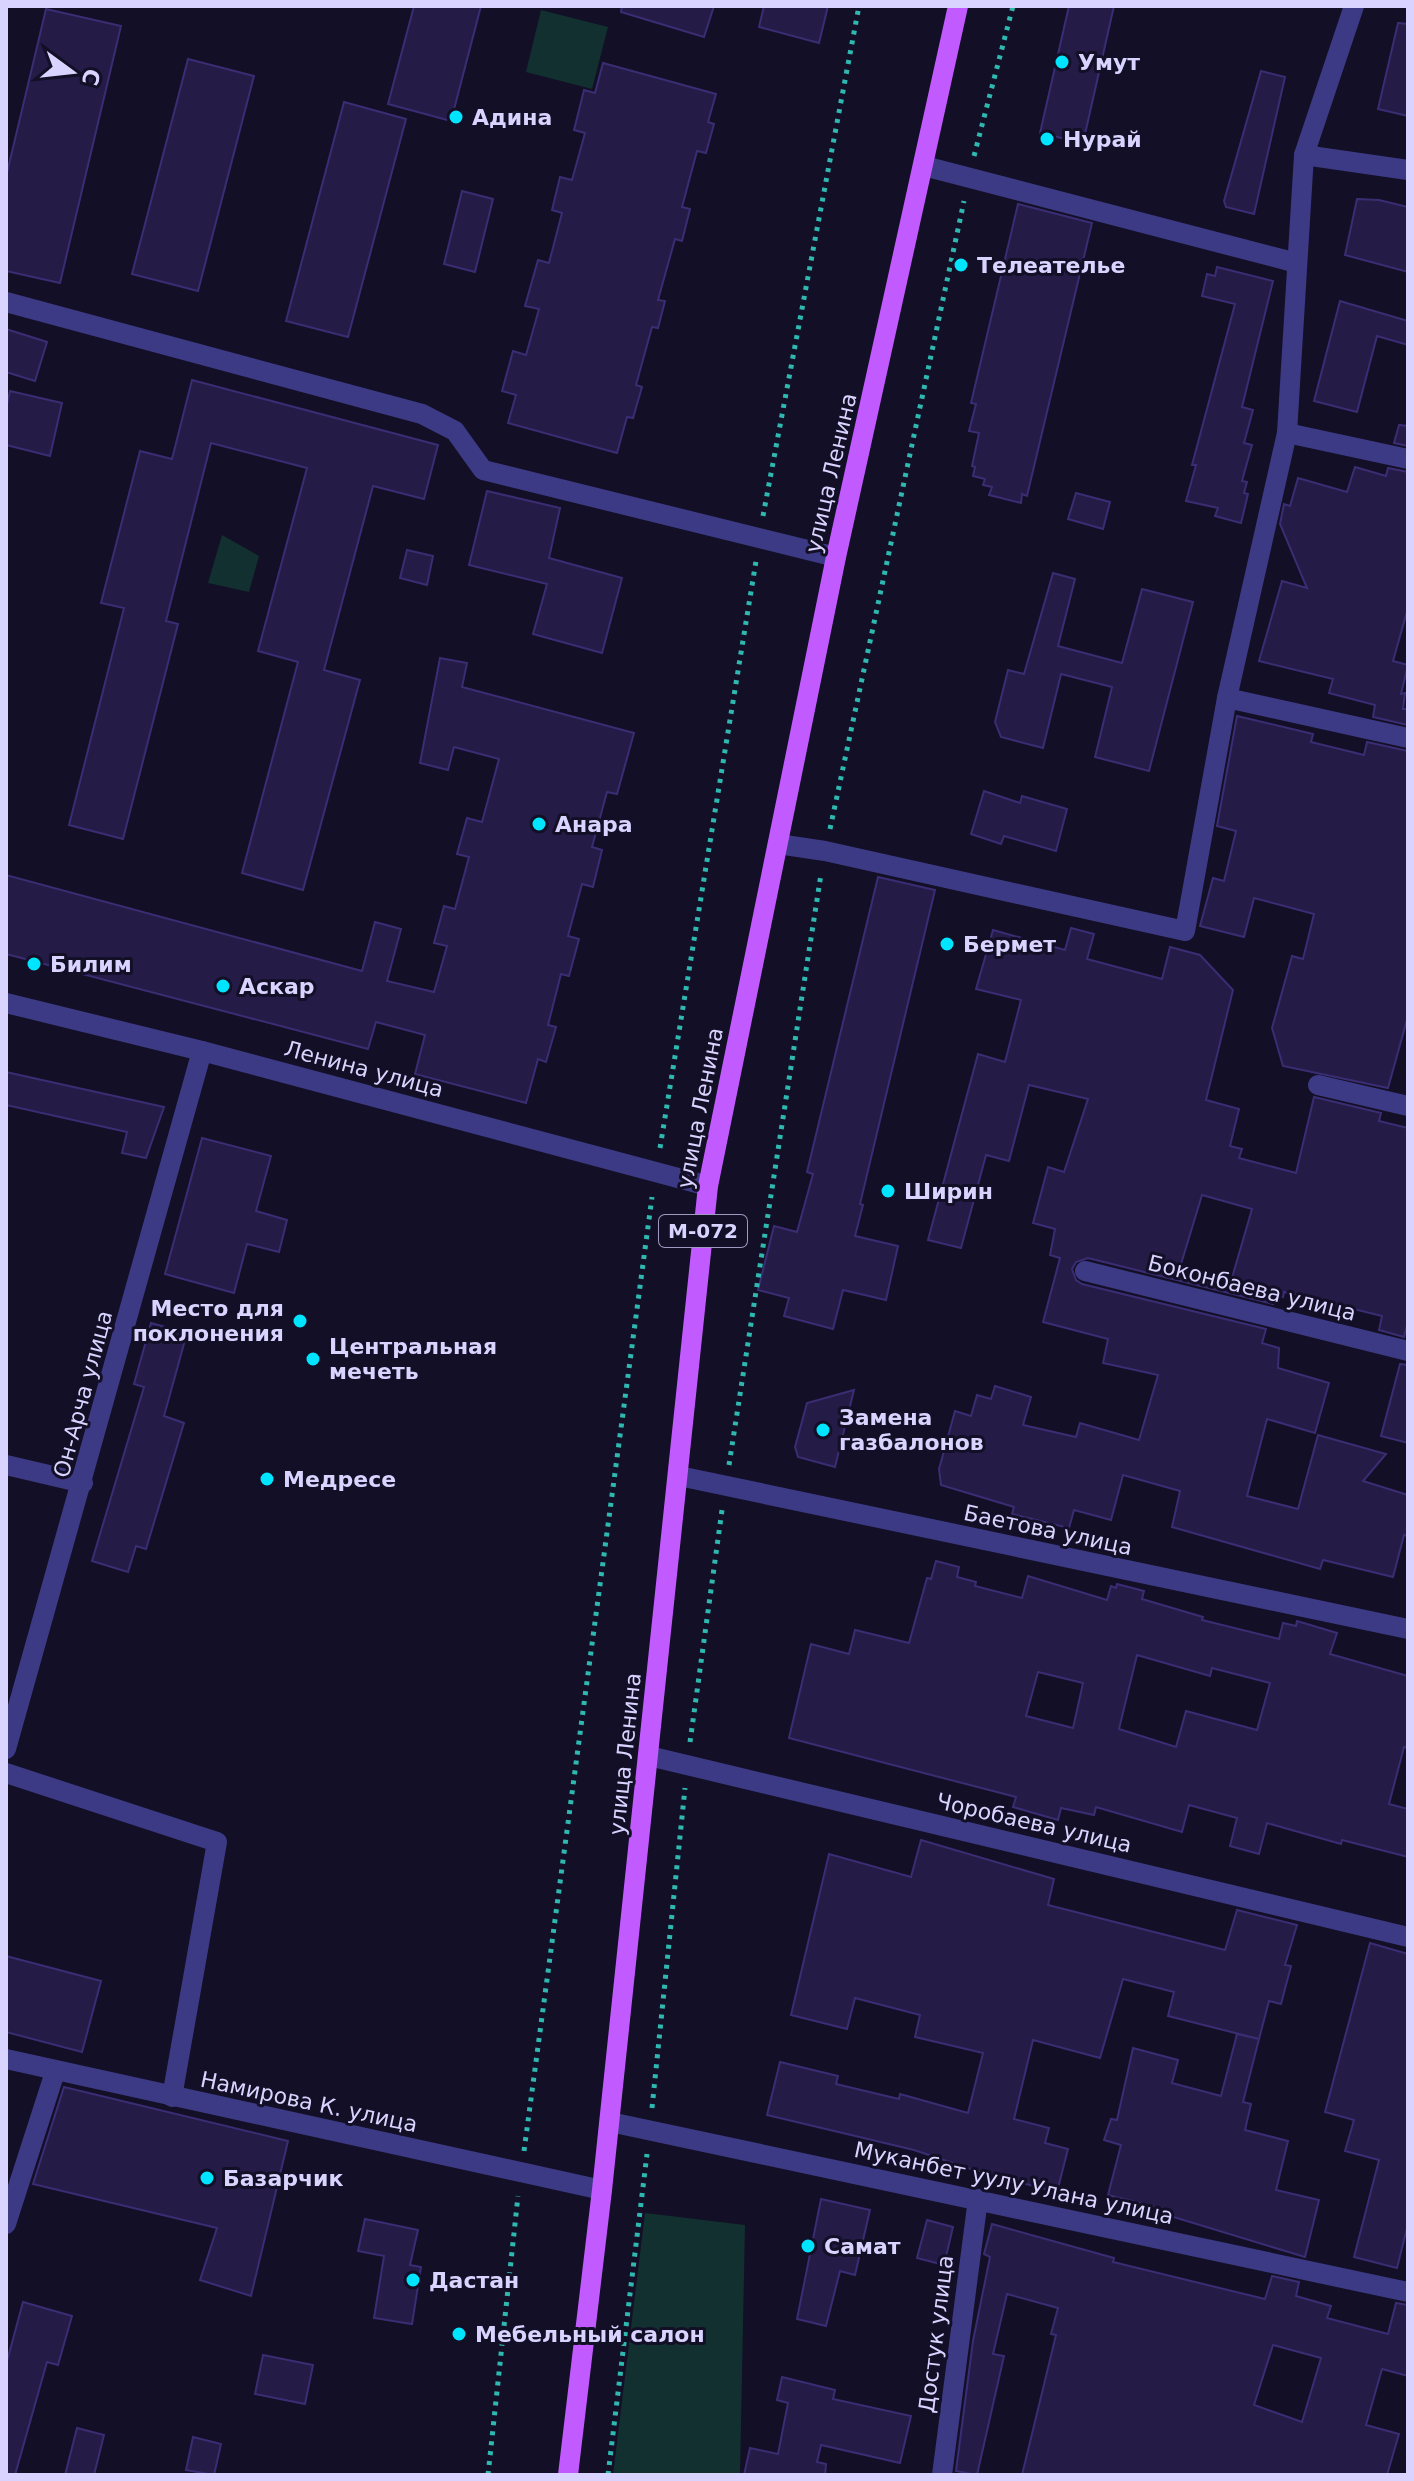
<svg xmlns="http://www.w3.org/2000/svg" width="1414" height="2481" viewBox="0 0 1414 2481" font-family="'DejaVu Sans',sans-serif">
<style>
.green{fill:#12302f}
.building{fill:#241b47;stroke:#3b2d73;stroke-width:2;fill-rule:evenodd}
.lines{fill:none;stroke-linecap:round;stroke-linejoin:round}
.path{stroke:#2fb8b0;stroke-width:5;stroke-dasharray:4 6;stroke-linecap:butt}
.minor{stroke:#3d3a85;stroke-width:20}
.major{stroke:#c25bff;stroke-width:20}
.poi-dot{fill:#00e5ff;stroke:#130f26;stroke-width:3}
.labels{text-anchor:middle;dominant-baseline:central;stroke-width:6;stroke-linejoin:round;paint-order:stroke}
.shield{fill:#130f26;stroke:#9e99be;stroke-width:2}
.shield-label{font-size:20px;font-weight:bold;fill:#d9d4ff}
.poi-label{font-size:22px;font-weight:bold;fill:#d9d4ff;stroke:#130f26;text-anchor:start}
.street-label{font-size:22px;fill:#d9d4ff;stroke:#130f26}
</style>
<rect width="100%" height="100%" fill="#130f26"/>
<g class="green">
<path d="M541,10l67,17 -16,62 -66,-17z"/>
<path d="M222,535l37,21 -10,36 -41,-9z"/>
<path d="M645,2213l100,12 -5,250h-127z"/>
</g>
<g class="building">
<path d="M414,6h67l-30,115 -63,-17z"/>
<path d="M622,6h92l-10,31 -83,-25z"/>
<path d="M764,6h64l-9,37 -60,-16z"/>
<path d="M1069,6h45l-31,137 -43,-10z"/>
<path d="M46,9l75,17 -61,257 -54,-12v-94z"/>
<path d="M1398,23l10,1v92l-30,-7z"/>
<path d="M188,59l66,17 -56,215 -66,-17z"/>
<path d="M603,63l113,31 -8,28 6,2 -8,29 -9,-2 -15,56 8,2 -8,32 -7,-2 -17,61 7,1 -7,27 -6,-1 -16,58 6,2 -9,31 -6,-1 -10,36 -109,-30 8,-28 -14,-4 11,-40 13,4 13,-46 -14,-3 13,-46 11,3 13,-50 -10,-3 8,-33 12,3 13,-47 -11,-3 10,-40 11,3z"/>
<path d="M1261,71l24,6 -31,137 -28,-7 -2,-6z"/>
<path d="M344,102l62,17 -58,218 -62,-16z"/>
<path d="M462,191l31,8 -18,73 -31,-8z"/>
<path d="M1357,199l22,1 29,7v65l-63,-17z"/>
<path d="M1018,204l74,19 -65,273 -5,-2 -1,9 -32,-8 3,-8 -9,-2 2,-6 -12,-3 2,-9 -3,-1 7,-33 -10,-2 7,-27 -5,-1z"/>
<path d="M1217,267l56,14 -31,126 11,3 -9,33 8,2 -10,36 5,1 -3,11 4,1 -7,29 -26,-7 3,-8 -32,-7 10,-36h-4l43,-161 -33,-8 5,-22 8,2z"/>
<path d="M1340,301l68,20v24l-31,-9 -20,76 -43,-11z"/>
<path d="M6,329l41,13 -12,39 -29,-9z"/>
<path d="M192,380l246,65 -14,54 -51,-13 -49,184 36,10 -57,210 -61,-17 56,-211 -40,-11 49,-183 -96,-25 -45,178 12,3 -55,215 -54,-14 55,-217 -23,-5 39,-152 32,8z"/>
<path d="M10,391l52,12 -12,53 -44,-11v-36z"/>
<path d="M1399,425l9,1v20l-14,-3z"/>
<path d="M1355,467l31,9 2,-8 20,4v136l-15,53 15,4 -7,29 4,-1 -2,16h5v16l-35,-8 2,-12 -46,-12 4,-14 -74,-18 23,-80 25,7 -27,-64 4,-20 6,2 8,-28 49,14z"/>
<path d="M487,491l73,17 -11,50 73,20 -20,75 -69,-19 14,-50 -78,-19z"/>
<path d="M1076,493l34,9 -7,27 -35,-10z"/>
<path d="M407,550l26,6 -6,29 -27,-7z"/>
<path d="M1053,573l22,6 -17,67 64,17 20,-74 51,13 -44,169 -54,-14 17,-70 -51,-13 -18,74 -42,-11 -6,-15 13,-52 16,4z"/>
<path d="M440,658l27,5 -5,24 172,46 -17,61 -10,-2 -15,55 10,3 -9,37 -11,-3 -14,52 11,3 -10,37 -8,-2 -13,51 8,2 -10,35 -8,-3 -12,44 -111,-29 10,-39 -49,-13 -8,27 -362,-95v-79l356,96 13,-49 26,7 -14,52 47,11 13,-46 -13,-3 10,-37 11,3 14,-52 -12,-3 10,-36 15,4 17,-63 -45,-12 -6,23 -28,-7z"/>
<path d="M1237,716l76,18 -2,8 53,13 3,-13 41,9v265l-20,72 -105,-22 -11,-38 20,-72 11,3 11,-45 -60,-16 -10,39 -44,-11 13,-48 11,3 12,-50 -19,-5z"/>
<path d="M984,791l36,12 2,-7 45,13 -11,42 -52,-15 -3,8 -30,-10z"/>
<path d="M878,877l57,13 -75,314 3,1 -8,31 43,10 -12,54 -43,-10 -10,39 -49,-13 5,-18 -31,-8 16,-64 23,6 16,-58 -6,-2z"/>
<path d="M1071,928l23,6 -7,25 75,20 8,-32 30,8 33,35 -27,110 33,9 -9,37 12,3 -3,9 57,15 18,-76 67,16 -2,8 29,7v194l-4,15 -25,-7 3,-14 -98,-24 -1,5 -8,-2 -2,9 -185,-46 -12,4 -4,7 4,11 6,4 184,45 -4,14 17,5 -1,20 51,15 -14,50 -48,-14 -20,77 51,13 20,-74 68,19 -23,27 45,14v41l-4,-1 -11,42 -70,-17 -3,9 -148,-42 8,-36 -57,-16 -12,45 -37,-10 -5,18 -57,-14 2,-7 -73,-22 -2,-16 16,-58 16,5 6,-21 14,4 4,-13 36,11 -8,28 53,12 4,-14 59,17 19,-65 -55,-12 5,-24 -65,-17 17,-64 -10,-3 5,-26 -22,-6 15,-56 16,5 24,-73 -59,-14 -20,76 -23,-6 -25,93 -33,-8 50,-186 27,8 16,-62 -45,-11 17,-59 72,20zM1202,1195l50,14 -23,79 -51,-14z"/>
<path d="M6,1072l158,35 -18,51 -24,-5 5,-21 -121,-27z"/>
<path d="M202,1138l69,18 -15,55 31,9 -8,32 -32,-8 -13,49 -69,-19z"/>
<path d="M151,1323l36,10 -23,83 20,7 -38,126 -10,-3 -8,26 -36,-11 52,-174 -10,-3z"/>
<path d="M1400,1364l8,1v78l-27,-7z"/>
<path d="M854,1390l-19,77 -37,-10 -3,-10 12,-44z"/>
<path d="M936,1561l23,6 -2,10 19,5 -1,4 47,12 6,-22 79,24 4,-14 5,2 1,-4 27,7 -2,8 61,18 -1,3 77,19 4,-16 13,3 1,-5 40,12 -7,21 78,22v72l-4,-1 -15,57 19,5v48l-66,-17 -1,4 -74,-21 -8,31 -29,-8 7,-28 -48,-13 -7,27 -86,-25 -2,8 -33,-7 -3,12 -45,-13 3,-10 -227,-59 22,-94 38,10 6,-24 54,13 18,-65 4,1zM1137,1655l73,21 2,-8 58,15 -13,47 -71,-19 -10,36 -57,-18zM1038,1672l45,11 -10,45 -47,-12z"/>
<path d="M921,1840l133,39 -6,26 177,45 12,-40 60,15 -12,40 6,1 -10,38 -12,-3 -10,38 -91,-23 6,-24 -51,-13 -23,79 -67,-18 -19,79 35,9 -4,15 23,6 -11,43 -74,-19 -69,-23 -147,-35 13,-53 58,14 -2,8 63,15 1,-5 68,19 15,-60 -68,-16 5,-22 -65,-17 -8,31 -56,-14 38,-161 82,23z"/>
<path d="M1370,1943l38,11v270l-11,44 -43,-11 25,-97 -34,-9 9,-31 -29,-8z"/>
<path d="M6,1956l95,25 -19,71 -76,-20z"/>
<path d="M1237,2034l22,5 -16,63 8,2 -6,26 43,11 -12,49 43,10 -14,57 -138,-42 1,-5 -60,-15 13,-50 -17,-5 7,-21 6,1 16,-72 45,12 -6,23 49,13z"/>
<path d="M64,2087l224,54 -37,155 -51,-16 17,-52 -184,-44z"/>
<path d="M821,2199l49,11 -15,65 -15,-4 -14,55 -29,-7z"/>
<path d="M365,2219l53,11 -8,35 11,2 -9,57 -38,-6 10,-62 -26,-5z"/>
<path d="M927,2220l26,7 -9,38 -27,-7z"/>
<path d="M992,2224l122,34 -1,4 152,37 7,-23 27,6 -3,14 35,10 -4,12 61,16 8,-31 12,2v71l-26,-7 -16,56 33,9 -12,41h-365l34,-140 -5,-1 7,-26 -51,-14 -14,60 11,2 -27,119 -21,-4 17,-130 17,-84 -6,-3zM1273,2345l48,13 -19,64 -48,-17z"/>
<path d="M23,2302l49,14 -14,49 -11,-3 -32,113h-9v-110z"/>
<path d="M263,2355l50,10 -8,39 -50,-10z"/>
<path d="M782,2377l53,13 -2,9 78,17 -11,47 -79,-18 -4,17 9,2 -1,11h-81l6,-27 28,6 10,-51 -11,-3z"/>
<path d="M77,2428l27,7 -10,40h-29z"/>
<path d="M193,2437l28,7 -7,31 -28,-5z"/>
</g>
<g class="lines">
<g class="path">
<path d="M974,156l39,-150"/>
<path d="M763,516l96,-510"/>
<path d="M830,829l134,-628"/>
<path d="M660,1148l96,-587"/>
<path d="M729,1465l92,-591"/>
<path d="M690,1742l32,-232"/>
<path d="M652,2108l33,-320"/>
<path d="M524,2151l128,-954"/>
<path d="M488,2475l30,-279"/>
<path d="M608,2475l39,-321"/>
</g>
<g class="minor">
<path d="M1304,155l104,15"/>
<path d="M924,166l373,97"/>
<path d="M6,302l416,112 33,17 28,39 353,87"/>
<path d="M1287,433l121,26"/>
<path d="M1227,698l181,40"/>
<path d="M778,844l47,7 360,80 42,-233 60,-265 17,-278 50,-149"/>
<path d="M6,1003l196,48 506,135"/>
<path d="M1318,1085l90,21"/>
<path d="M1085,1271l323,80"/>
<path d="M6,1465l77,18"/>
<path d="M679,1476l729,153"/>
<path d="M6,1749l196,-698"/>
<path d="M649,1756l759,181"/>
<path d="M6,1773l211,69 -45,255"/>
<path d="M6,2059l596,131"/>
<path d="M610,2122l798,170"/>
<path d="M6,2224l49,-152"/>
<path d="M942,2475l36,-276"/>
</g>
<path class="major" d="M568,2475l34,-285 106,-1004 128,-629 122,-551"/>
</g>
<g class="poi-dot">
<circle cx="1062" cy="62" r="8"/>
<circle cx="456" cy="117" r="8"/>
<circle cx="1047" cy="139" r="8"/>
<circle cx="961" cy="265" r="8"/>
<circle cx="539" cy="824" r="8"/>
<circle cx="947" cy="944" r="8"/>
<circle cx="34" cy="964" r="8"/>
<circle cx="223" cy="986" r="8"/>
<circle cx="888" cy="1191" r="8"/>
<circle cx="300" cy="1321" r="8"/>
<circle cx="313" cy="1359" r="8"/>
<circle cx="823" cy="1430" r="8"/>
<circle cx="267" cy="1479" r="8"/>
<circle cx="207" cy="2178" r="8"/>
<circle cx="808" cy="2246" r="8"/>
<circle cx="413" cy="2280" r="8"/>
<circle cx="459" cy="2334" r="8"/>
</g>
<g class="labels">
<rect class="shield" x="659" y="1215" width="88" height="32" rx="6"/>
<g class="shield-label">
<text x="703" y="1231">М-072</text>
</g>
<g class="poi-label">
<text x="1078" y="62">Умут</text>
<text x="472" y="117">Адина</text>
<text x="1063" y="139">Нурай</text>
<text x="977" y="265">Телеателье</text>
<text x="555" y="824">Анара</text>
<text x="963" y="944">Бермет</text>
<text x="50" y="964">Билим</text>
<text x="239" y="986">Аскар</text>
<text x="904" y="1191">Ширин</text>
<text x="284" y="1308" text-anchor="end">Место для<tspan x="284" dy="25">поклонения</tspan></text>
<text x="329" y="1346">Центральная<tspan x="329" dy="25">мечеть</tspan></text>
<text x="839" y="1417">Замена<tspan x="839" dy="25">газбалонов</tspan></text>
<text x="283" y="1479">Медресе</text>
<text x="223" y="2178">Базарчик</text>
<text x="824" y="2246">Самат</text>
<text x="429" y="2280">Дастан</text>
<text x="475" y="2334">Мебельный салон</text>
</g>
<g class="street-label">
<text transform="translate(831 473) rotate(-77)">улица Ленина</text>
<text transform="translate(364 1069) rotate(15)">Ленина улица</text>
<text transform="translate(700 1108) rotate(-79)">улица Ленина</text>
<text transform="translate(1252 1288) rotate(14)">Боконбаева улица</text>
<text transform="translate(83 1394) rotate(-75)">Он-Арча улица</text>
<text transform="translate(1048 1530) rotate(12)">Баетова улица</text>
<text transform="translate(625 1754) rotate(-84)">улица Ленина</text>
<text transform="translate(1034 1823) rotate(13)">Чоробаева улица</text>
<text transform="translate(309 2102) rotate(12)">Намирова К. улица</text>
<text transform="translate(1014 2183) rotate(12)">Муканбет уулу Улана улица</text>
<text transform="translate(936 2334) rotate(-83)">Достук улица</text>
</g>
</g>
<rect width="1414" height="2481" fill="none" stroke="#d9d4ff" stroke-width="16"/>
<g transform="translate(72 72) rotate(105)" stroke="#130f26" stroke-width="6" paint-order="stroke">
<path d="M0-6L14 30L0 20L-14 30Z" fill="#d9d4ff"/>
<text y="-12" font-size="22" font-weight="bold" text-anchor="middle" fill="#d9d4ff">С</text>
</g>
</svg>
